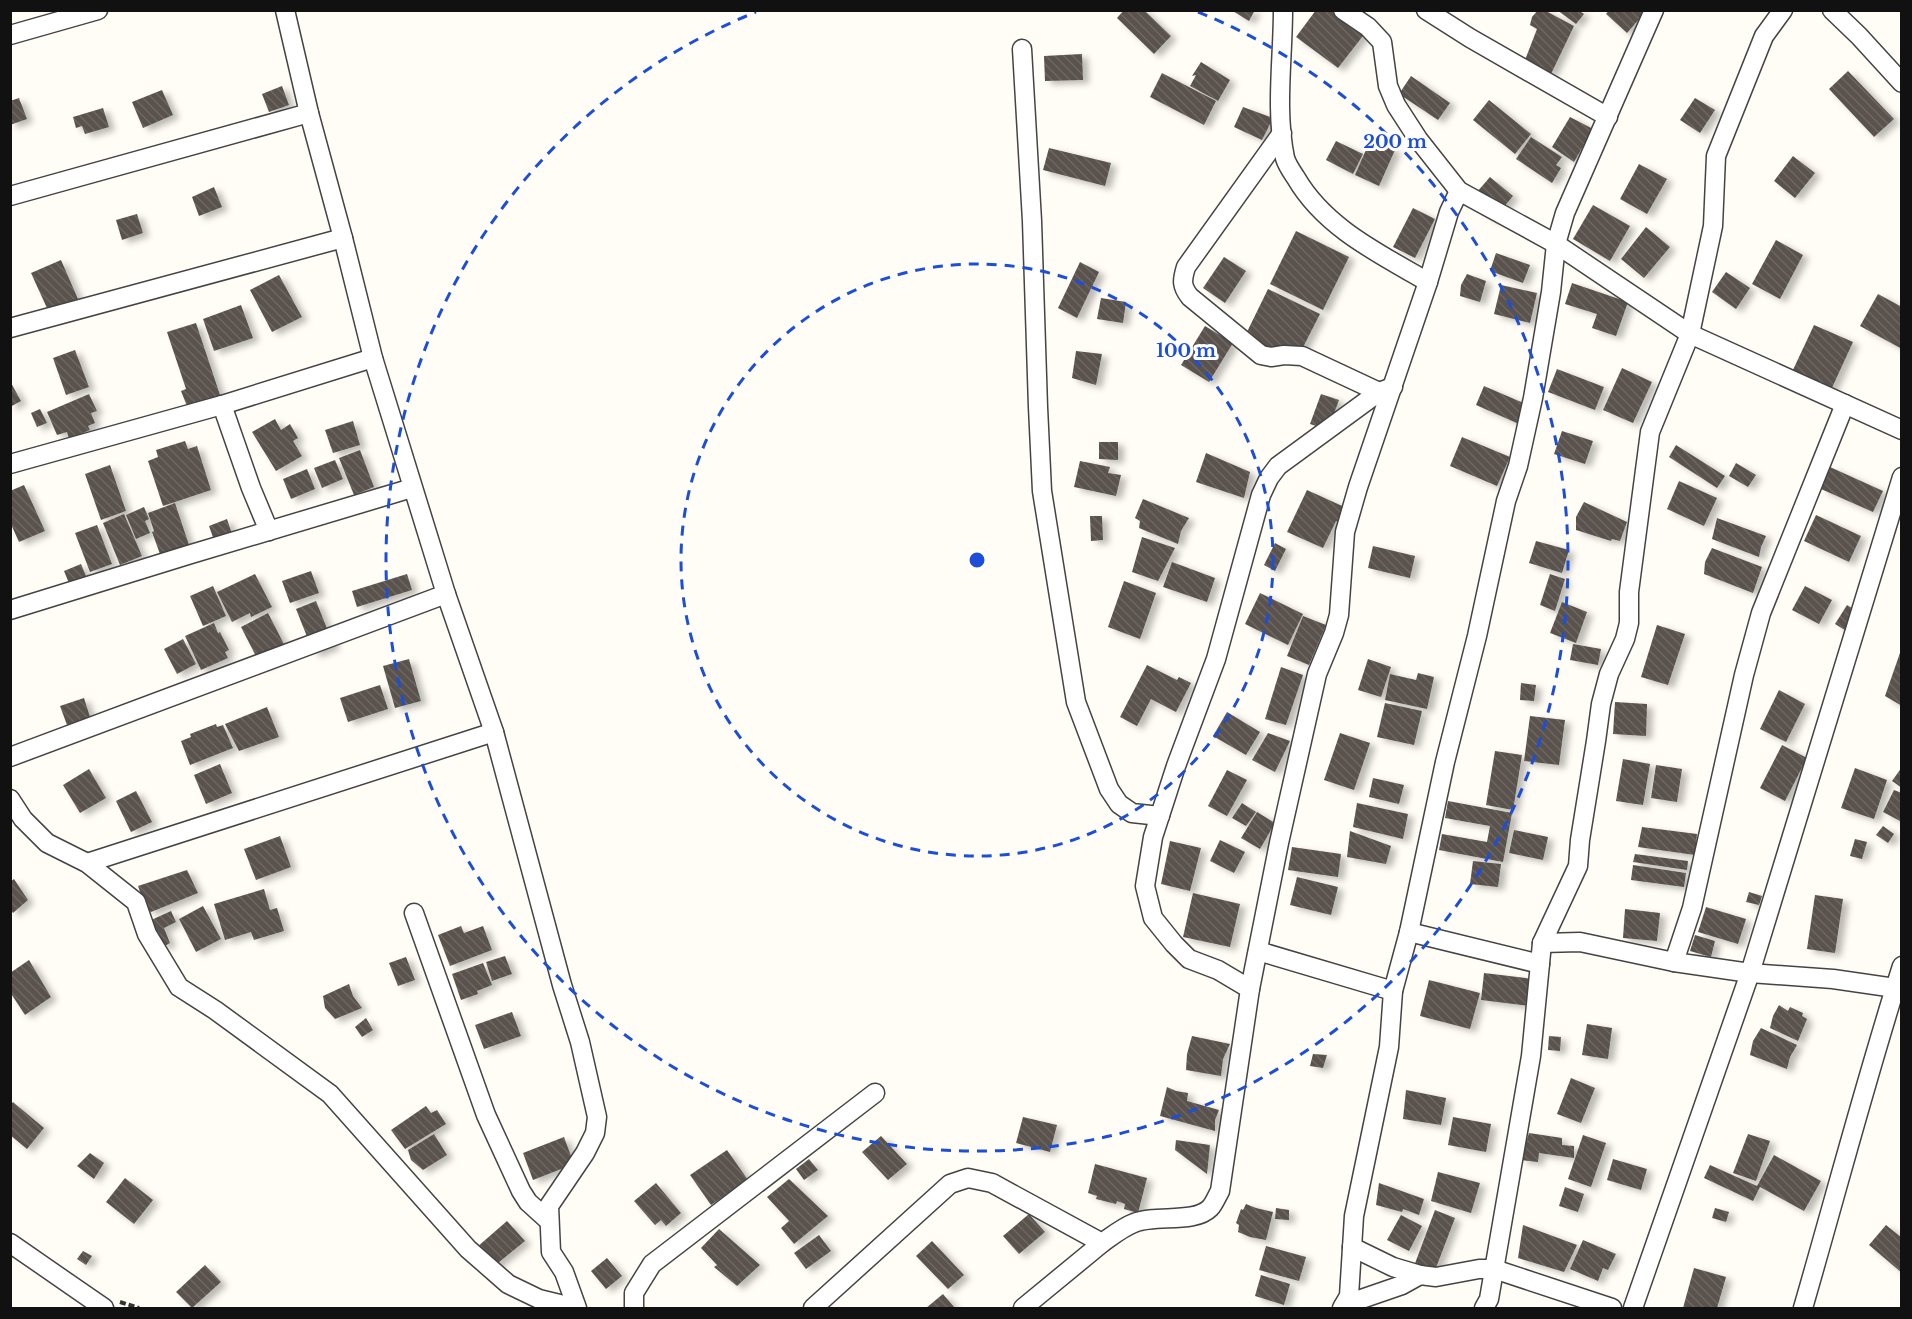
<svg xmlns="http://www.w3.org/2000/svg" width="1912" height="1319" viewBox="0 0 1912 1319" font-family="'Libre Baskerville',serif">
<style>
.building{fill:url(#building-back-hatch);filter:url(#shadow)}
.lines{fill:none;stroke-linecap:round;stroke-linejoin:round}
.minor-casing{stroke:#444;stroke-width:21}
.path{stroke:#333;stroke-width:4;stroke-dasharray:6 3;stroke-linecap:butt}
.minor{stroke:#fff;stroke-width:18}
.ring{fill:none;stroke:#1d4ed8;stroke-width:3;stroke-dasharray:10 8}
.centre{fill:#1d4ed8;stroke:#fff;stroke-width:3}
.ring-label{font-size:18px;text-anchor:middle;font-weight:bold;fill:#1d4ed8;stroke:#fff;stroke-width:6;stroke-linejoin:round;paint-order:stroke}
</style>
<defs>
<pattern id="building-back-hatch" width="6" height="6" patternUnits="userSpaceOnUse" patternTransform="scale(1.5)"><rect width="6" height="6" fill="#5a524d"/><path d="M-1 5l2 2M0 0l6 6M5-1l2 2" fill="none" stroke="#6d6662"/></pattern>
<filter id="shadow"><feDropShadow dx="6" dy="3.5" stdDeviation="3" flood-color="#0004"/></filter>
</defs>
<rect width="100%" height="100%" fill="#fffdf5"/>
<g class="building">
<path d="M1124,10h20l27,26 -17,18 -37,-36z"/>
<path d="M1231,10h24l-6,11z"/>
<path d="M1316,10h22l28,22 -28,36 -42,-31z"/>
<path d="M1538,10h6l30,16 -23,48 -16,-7 -10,-7 12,-31 -7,-4 2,-8z"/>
<path d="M1557,10h21l6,4 -8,10z"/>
<path d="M1609,10h38l-20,23 -21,-19z"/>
<path d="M1082,54l1,26 -38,1 -1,-25z"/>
<path d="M1201,62l29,18 -12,21 -28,-15 6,-11 -4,1z"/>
<path d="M1848,71l46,48 -20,18 -45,-48z"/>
<path d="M1162,73l54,28 -12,24 -54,-28z"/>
<path d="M1411,76l39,27 -12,17 -39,-26z"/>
<path d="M282,86l7,19 -20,7 -7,-18z"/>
<path d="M162,90l11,25 -30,13 -11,-26z"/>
<path d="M19,98l8,21 -17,6v-24z"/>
<path d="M1695,98l20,12 -15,23 -20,-13z"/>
<path d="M1489,100l42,34 -16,20 -42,-34z"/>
<path d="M1243,107l30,11 -11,22 -28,-13z"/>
<path d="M103,108l6,19 -24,7 -3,-8 -6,2 -3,-11z"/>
<path d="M1570,117l23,12 -19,33 -22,-15z"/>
<path d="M1372,136l11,5 -1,3 13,6 -16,36 -24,-11z"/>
<path d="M1531,137l31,20 -6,8 5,3 -9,15 -36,-24z"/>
<path d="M1336,141l27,13 -10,20 -27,-14z"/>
<path d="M1049,148l62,15 -6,23 -62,-16z"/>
<path d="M1793,156l22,17 -20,25 -21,-17z"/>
<path d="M1639,164l28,15 -20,35 -27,-15z"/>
<path d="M1490,177l23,19 -20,24 -23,-20z"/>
<path d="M214,187l8,20 -23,9 -7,-19z"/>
<path d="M1593,205l37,21 -20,35 -37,-22z"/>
<path d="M1413,208l22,11 -20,39 -22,-11z"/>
<path d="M137,214l6,19 -21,7 -6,-20z"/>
<path d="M1646,227l24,20 -26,31 -23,-19z"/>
<path d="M1296,231l53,26 -26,53 -53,-26z"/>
<path d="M1776,240l27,15 -23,44 -28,-15z"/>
<path d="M1496,253l34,12 -7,18 -33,-12z"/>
<path d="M1224,257l22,14 -21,32 -22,-15z"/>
<path d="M61,260l20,46 -29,13 -21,-46z"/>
<path d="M1080,262l19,10 -22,46 -19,-10z"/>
<path d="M1726,272l24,16 -14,21 -24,-17z"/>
<path d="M1467,274l19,7 -6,21 -20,-6 1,-11z"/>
<path d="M279,275l23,42 -30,15 -22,-42z"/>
<path d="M1572,283l56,19 -12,34 -24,-8 5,-14 -32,-10z"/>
<path d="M1501,285l36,8 -7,30 -36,-9z"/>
<path d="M1268,289l52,25 -24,47 -51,-25z"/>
<path d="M1878,294l24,13v42l-42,-23z"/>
<path d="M1101,298l25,4 -3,21 -26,-4z"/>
<path d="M241,305l12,33 -39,13 -11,-32z"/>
<path d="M196,323l24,72 -33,11 -6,-15 5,-2 -19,-57z"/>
<path d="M1814,325l39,17 -22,48 -39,-18z"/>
<path d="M1205,326l28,17 -24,39 -28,-17z"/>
<path d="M75,350l14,37 -23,8 -13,-37z"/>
<path d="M1076,351l26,3 -6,31 -24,-7z"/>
<path d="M1622,368l30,14 -19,41 -30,-13z"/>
<path d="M1557,369l47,18 -9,23 -47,-18z"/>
<path d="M10,381l11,20 -11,6z"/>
<path d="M1484,386l44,19 -9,19 -43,-19z"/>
<path d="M89,394l8,17 -6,2 4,10 -7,3 2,4 -21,9 -2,-7 -10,3 -10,-23z"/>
<path d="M1321,394l18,6 -11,30 -18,-6z"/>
<path d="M40,409l7,14 -10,4 -6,-14z"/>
<path d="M275,419l6,11 9,-6 8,14 -5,3 9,15 -26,15 -24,-39z"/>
<path d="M353,421l7,24 -27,8 -8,-23z"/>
<path d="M1562,431l31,10 -8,23 -31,-10z"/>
<path d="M1462,437l48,20 -13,29 -47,-20z"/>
<path d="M185,441l3,8 9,-3 14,44 -48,16 -15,-45 10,-4 -2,-7z"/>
<path d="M1099,442h19v18l-19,-1z"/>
<path d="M1676,445l49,31 -8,12 -48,-31z"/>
<path d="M360,450l14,37 -20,8 -15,-37z"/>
<path d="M1206,453l44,19 -6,26 -48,-16z"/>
<path d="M335,460l8,19 -21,9 -8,-20z"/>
<path d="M1080,461l30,6 -2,6 13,2 -5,21 -42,-9z"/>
<path d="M1736,463l20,12 -8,12 -19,-11z"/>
<path d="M110,465l16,46 -25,9 -16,-46z"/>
<path d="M1830,467l53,24 -10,21 -52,-23z"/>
<path d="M307,469l8,20 -24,10 -8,-20z"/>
<path d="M1679,481l38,17 -13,28 -37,-17z"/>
<path d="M24,485l21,46 -26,11 -9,-20v-31z"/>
<path d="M1307,490l44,20 -7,15 -8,-4 -13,27 -36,-16z"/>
<path d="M1143,499l46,19 -8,13 -3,13 -39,-16 1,-7 -5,-3z"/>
<path d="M1584,502l43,20 -7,19 -8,-2 -1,2 -35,-11v-13z"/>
<path d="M175,503l14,42 -29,9 -8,-22 2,-1 -6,-18z"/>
<path d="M144,507l5,12 -4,2 5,12 -14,6 -10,-24z"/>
<path d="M124,514l18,42 -22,9 -17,-42z"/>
<path d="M1816,515l45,21 -12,26 -45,-21z"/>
<path d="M1090,516h12l1,24 -12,1z"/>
<path d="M1717,518l49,18 -5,11 -2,10 -47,-18z"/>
<path d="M227,519l6,18 -18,6 -6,-17z"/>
<path d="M97,525l15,39 -22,8 -15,-39z"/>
<path d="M1142,537l33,11 -17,33 -26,-9z"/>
<path d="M1536,541l33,9 -7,23 -33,-10z"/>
<path d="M1275,543l11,6 -11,22 -11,-6z"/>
<path d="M1373,546l42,10 -5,22 -42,-10z"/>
<path d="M1712,548l50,19 -9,26 -49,-19 1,-12z"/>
<path d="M1172,562l43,16 -8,24 -44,-15z"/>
<path d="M81,564l9,22 -17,7 -9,-22z"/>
<path d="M311,571l8,22 -29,10 -8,-22z"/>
<path d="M255,574l17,33 -21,10 -1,-4 -18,9 -15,-30z"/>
<path d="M407,574l5,16 -55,17 -5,-16z"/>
<path d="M1550,574l15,5 -10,32 -15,-6z"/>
<path d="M1124,581l32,12 -16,46 -32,-12z"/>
<path d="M213,586l13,30 -23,10 -13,-30z"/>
<path d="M1805,586l27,14 -13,24 -27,-14z"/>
<path d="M1260,593l43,21 -15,31 -43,-21z"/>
<path d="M316,601l18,45 -20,8 -18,-45z"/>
<path d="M1562,602l25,10 -11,31 -26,-10z"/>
<path d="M1847,605l13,8 -12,19 -13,-8z"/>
<path d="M268,613l20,39 -27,14 -20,-39z"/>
<path d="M1303,616l23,9 -17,40 -22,-9z"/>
<path d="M214,623l4,10 2,-1 9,18 -4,2 3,6 -27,12 -16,-34z"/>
<path d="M1657,625l28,9 -17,51 -27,-8z"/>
<path d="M183,639l13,25 -19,10 -13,-25z"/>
<path d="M1573,644l28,5 -3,16 -28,-5z"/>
<path d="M1901,650h1v56l-17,-10z"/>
<path d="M409,659l12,42 -26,7 -12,-42z"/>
<path d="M1368,659l23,8 -10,30 -23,-7z"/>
<path d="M1147,665l30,15 2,-3 12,6 -15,29 -25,-13 -14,27 -17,-9z"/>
<path d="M1281,667l22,8 -17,50 -21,-6z"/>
<path d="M1418,673l16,4 -7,32 -42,-9 5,-26 26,6z"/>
<path d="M1521,683l15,2 -2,16 -14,-1z"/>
<path d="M380,685l8,24 -40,13 -8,-24z"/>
<path d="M1779,690l26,14 -19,38 -26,-13z"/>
<path d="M84,698l6,19 -23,8 -7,-19z"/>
<path d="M1615,702l32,2 -1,32 -33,-2z"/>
<path d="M1385,703l37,8 -8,34 -37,-8z"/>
<path d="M267,707l12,30 -40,14 -14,-27z"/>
<path d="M1227,712l33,20 -14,23 -33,-19z"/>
<path d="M1530,716l35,4 -6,45 -35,-4z"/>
<path d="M216,724l1,3 6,-2 10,23 -43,17 -9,-24 10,-4 -1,-3z"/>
<path d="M1268,733l22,8 -15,31 -23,-12z"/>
<path d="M1340,733l30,10 -16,47 -30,-10z"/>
<path d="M1782,745l25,13 -22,43 -25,-13z"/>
<path d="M1495,751l27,4 -9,55 -27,-5z"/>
<path d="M1623,759l27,5 -7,41 -27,-4z"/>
<path d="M220,764l12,29 -26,11 -12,-29z"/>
<path d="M1656,765l26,4 -5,33 -26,-4z"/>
<path d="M1902,767v21l-10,-7z"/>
<path d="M1855,768l32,12 -13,39 -33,-11z"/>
<path d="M89,769l17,29 -26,15 -17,-28z"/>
<path d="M1227,770l20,10 -20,36 -19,-10z"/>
<path d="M1373,778l31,7 -5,19 -30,-7z"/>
<path d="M1894,790l8,3 -2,28 -17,-9z"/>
<path d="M136,791l16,31 -21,10 -15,-31z"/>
<path d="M1448,801l64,12 -9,49 -64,-12 3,-16 45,8 3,-16 -45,-8z"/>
<path d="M1242,803l14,9 -10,14 -14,-8z"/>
<path d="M1357,803l51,11 -5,25 -50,-12z"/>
<path d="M1257,812l18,11 -15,26 -19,-11z"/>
<path d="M1883,826l11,8 -6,9 -12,-8z"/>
<path d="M1642,827l55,7 -2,21 -57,-8z"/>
<path d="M1514,830l34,7 -5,23 -34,-7z"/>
<path d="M1350,831l41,15 -5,18 -39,-7z"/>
<path d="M280,836l11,31 -35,13 -12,-31z"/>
<path d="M1855,839l12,3 -5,17 -12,-3z"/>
<path d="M1220,840l25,12 -11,21 -24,-12z"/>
<path d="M1170,841l31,7 -11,43 -29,-7z"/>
<path d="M1292,847l49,7 -3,23 -50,-7z"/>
<path d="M1635,854l53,7 -1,9 -54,-8z"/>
<path d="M1473,861l28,3 -3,23 -28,-3z"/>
<path d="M1633,865l53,8 -2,14 -53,-7z"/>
<path d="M187,870l11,23 -47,19 -6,-6 -7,-20z"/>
<path d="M1297,877l41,10 -7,28 -41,-10z"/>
<path d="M14,879l14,21 -15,13 -3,-4v-27z"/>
<path d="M264,889l6,21 7,-2 7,23 -30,9 -3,-8 -26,8 -11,-36z"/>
<path d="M1749,892l13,4 -3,9 -13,-3z"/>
<path d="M1193,893l47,11 -10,43 -47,-10z"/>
<path d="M1815,895l28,4 -8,54 -28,-4z"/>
<path d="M203,906l18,33 -25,13 -17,-33z"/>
<path d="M1706,907l40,12 -8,25 -40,-12z"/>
<path d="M1625,909l35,4 -3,28 -34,-3z"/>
<path d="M171,911l5,11 -12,6 6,15 -7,4 -14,-26z"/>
<path d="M461,926l3,7 19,-7 9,24 -42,16 -12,-31z"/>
<path d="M1695,935l20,6 -4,16 -21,-6z"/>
<path d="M505,956l7,18 -20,7 -6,-19z"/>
<path d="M406,957l9,23 -17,6 -9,-23z"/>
<path d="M29,960l22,37 -26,18 -15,-23v-19z"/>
<path d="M483,963l9,22 -15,6 1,3 -17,6 -9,-26z"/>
<path d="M1484,973l50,6 -3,27 -50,-6z"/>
<path d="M1429,980l51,13 -10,36 -50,-13z"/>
<path d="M349,984l4,12 9,12 -27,11 -10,-11 -2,-12z"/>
<path d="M1779,1005l9,6 2,-4 13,6 -1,3 5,3 -9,22 -28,-13 3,-12z"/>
<path d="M512,1012l9,24 -37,13 -9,-24z"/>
<path d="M366,1018l7,12 -11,7 -7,-10z"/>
<path d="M1587,1024l25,4 -4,31 -26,-4z"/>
<path d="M1761,1028l36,17 -7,12 -3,12 -37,-14 3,-14z"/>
<path d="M1192,1036l38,8 -7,15 -2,17 -35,-6 1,-16z"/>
<path d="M1549,1036l12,1 -1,14 -12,-1z"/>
<path d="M1313,1054l14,1 -4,13 -13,-2z"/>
<path d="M1571,1078l24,10 -14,35 -24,-9z"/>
<path d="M1167,1087l9,4 12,2 -1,8 32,9 -4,10v11l-55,-15z"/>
<path d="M1406,1090l40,8 -5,27 -38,-6z"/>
<path d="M13,1102l31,26 -17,21 -17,-14v-30z"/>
<path d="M426,1106l5,7 6,-3 9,14 -41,25 -14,-19z"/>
<path d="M1023,1117l34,8 -7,27 -34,-9z"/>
<path d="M1453,1117l38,7 -5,28 -38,-7z"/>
<path d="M1529,1133l33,5v7l12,1v12l-35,-5 -1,9 -18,-2z"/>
<path d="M434,1134l13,21 -24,15 -12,-10 -3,-10z"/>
<path d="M1748,1134l22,7 -14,40 -23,-8z"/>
<path d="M1583,1135l23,8 -15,44 -23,-8z"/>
<path d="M881,1136l26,28 -19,16 -26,-28z"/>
<path d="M564,1137l10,27 -41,16 -10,-27z"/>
<path d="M1176,1140l34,5 -3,29 -32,-24z"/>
<path d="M727,1150l21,30 -37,25 -21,-30z"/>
<path d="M90,1153l14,10 -10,16 -17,-13z"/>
<path d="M1774,1155l47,26 -17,30 -44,-24 -7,14 -49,-23 6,-13 47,21z"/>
<path d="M809,1159l9,11 -14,10 -8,-11z"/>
<path d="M1613,1159l34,10 -6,21 -34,-10z"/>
<path d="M1095,1164l52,14 -9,35 -14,-4 1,-5 -8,-3 -1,3 -20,-5 1,-3 -9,-3z"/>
<path d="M1438,1172l42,11 -9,30 -40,-12z"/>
<path d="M125,1178l28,22 -19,24 -28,-22z"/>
<path d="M789,1179l39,37 -34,28 -13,-16 8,-7 -22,-24z"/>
<path d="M656,1183l25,30 -15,13 -5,-6 -6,5 -21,-24z"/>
<path d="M1379,1183l45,16 -5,16 -16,-6 -1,3 -26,-7z"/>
<path d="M1565,1187l19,7 -6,18 -19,-6z"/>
<path d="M1246,1204l10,4 17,4 -7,28 -16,-3 -12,-5 1,-7 -3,-2 5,-14 2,1z"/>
<path d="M1276,1208l13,2v10l-14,-1z"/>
<path d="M1715,1208l14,4 -3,10 -14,-4z"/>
<path d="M1435,1210l20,8 -21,55 -20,-7z"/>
<path d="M1029,1214l16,18 -26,22 -16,-18z"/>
<path d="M1401,1215l21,11 -13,25 -22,-11z"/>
<path d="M507,1221l18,20 -32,26 -17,-19z"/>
<path d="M1523,1225l54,20 -13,27 -46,-14z"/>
<path d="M1886,1225l16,13v35l-33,-28z"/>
<path d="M719,1229l41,36 -23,21 -23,-19 3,-2 -16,-17z"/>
<path d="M819,1235l12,16 -25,18 -12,-16z"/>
<path d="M1583,1240l33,14 -8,16 -5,-2 -5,13 -28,-12z"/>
<path d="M932,1241l32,34 -16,14 -32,-33z"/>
<path d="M1266,1246l40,11 -7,24 -40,-11z"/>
<path d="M83,1251l9,5 -6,9 -9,-6z"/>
<path d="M607,1258l15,18 -16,13 -15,-18z"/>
<path d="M205,1265l16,17 -29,26 -16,-16z"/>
<path d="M1694,1268l32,9 -9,31h-34z"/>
<path d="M1261,1275l29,9 -6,21 -29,-9z"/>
<path d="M943,1294l12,14h-29z"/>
</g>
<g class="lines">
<g class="minor-casing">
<g id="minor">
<path d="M285,10l24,103 34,125 30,120 73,236 48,138 68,253 18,57 17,75 -2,16 -10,20 -36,53 2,46 13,20 13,36"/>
<path d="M1283,10c0,48 -8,100 2,148 2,7 7,14 11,20 29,50 84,76 132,104"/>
<path d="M1343,10l25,17 14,15 6,44 8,19 22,34 41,52 97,53 134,90 212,96"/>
<path d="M1426,10l44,28 138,79"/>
<path d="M1832,10l27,26 43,47"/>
<path d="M10,35l88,-25"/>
<path d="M1022,49l10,172 6,186 4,84 34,211 33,87 10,15 13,9 28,3"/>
<path d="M1282,133l-96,134c-4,13 -5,19 4,30l71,58 10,2 13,-2 18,1 77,36"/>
<path d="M10,196l299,-83"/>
<path d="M10,328l333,-90"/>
<path d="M222,405l29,83 18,43"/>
<path d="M10,464l212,-59 151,-47"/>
<path d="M10,610l178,-55 224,-67"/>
<path d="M10,757l436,-163"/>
<path d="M10,799l13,20 24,24 40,20 49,39 11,32 32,53 36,23 115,84 138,155 40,35 31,15 37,9"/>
<path d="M87,863l407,-131"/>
<path d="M414,913l72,202 35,76 7,11 21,19"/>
<path d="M1409,932l131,32"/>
<path d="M1542,943l38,-1 94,20 76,11 83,6 62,9"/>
<path d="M1258,951l135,40"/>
<path d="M1674,962l18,-54 52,-233 17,-62 84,-209"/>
<path d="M1250,989l-32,-19 -29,-11 -15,-15 -21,-26 -8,-32 8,-49 23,-71 40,-107 45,-164 8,-17 9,-12 101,-74 14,-5"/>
<path d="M10,1243l94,65"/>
<path d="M1352,1247l41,20 27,8 16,2 43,-8h15l118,39"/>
<path d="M1344,1305l58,-20 18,-10"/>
<path d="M634,1308v-15l18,-29 223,-171"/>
<path d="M813,1308l137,-124 18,-6 24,5 110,60c10,-7 21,-16 32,-20 22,-9 60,1 76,-15 4,-4 7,-12 10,-17l30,-202 29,-146 38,-169 17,-41 5,-18 6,-83 13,-45 70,-205 21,-70 10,-21"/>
<path d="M1023,1308l79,-65"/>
<path d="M1342,1308l7,-12 5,-80 35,-169 4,-56 16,-59 36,-170 32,-126 29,-135 12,-35 15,-68 18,-106 5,-48 9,-31 89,-203"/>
<path d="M1484,1308l5,-9 42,-243 11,-113 36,-77 2,-26 16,-99 5,-37 8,-30 16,-35 4,-16v-31l21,-160 40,-98 23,-108 3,-70 48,-120 19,-26"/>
<path d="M1633,1308l117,-335 152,-496"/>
<path d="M1803,1308c33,-114 63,-229 99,-342"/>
</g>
</g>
<path class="path" d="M120,1302l19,6"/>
<use href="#minor" class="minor"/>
</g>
<g class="ring">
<circle cx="977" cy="560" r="296"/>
<path d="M1198 12A591 591 0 1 1 756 12"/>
</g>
<circle cx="977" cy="560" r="9" class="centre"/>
<g class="ring-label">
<text x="1395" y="148">200 m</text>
<text x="1186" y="357">100 m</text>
</g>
<rect width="1912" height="1319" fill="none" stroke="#111111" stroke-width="24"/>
</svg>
